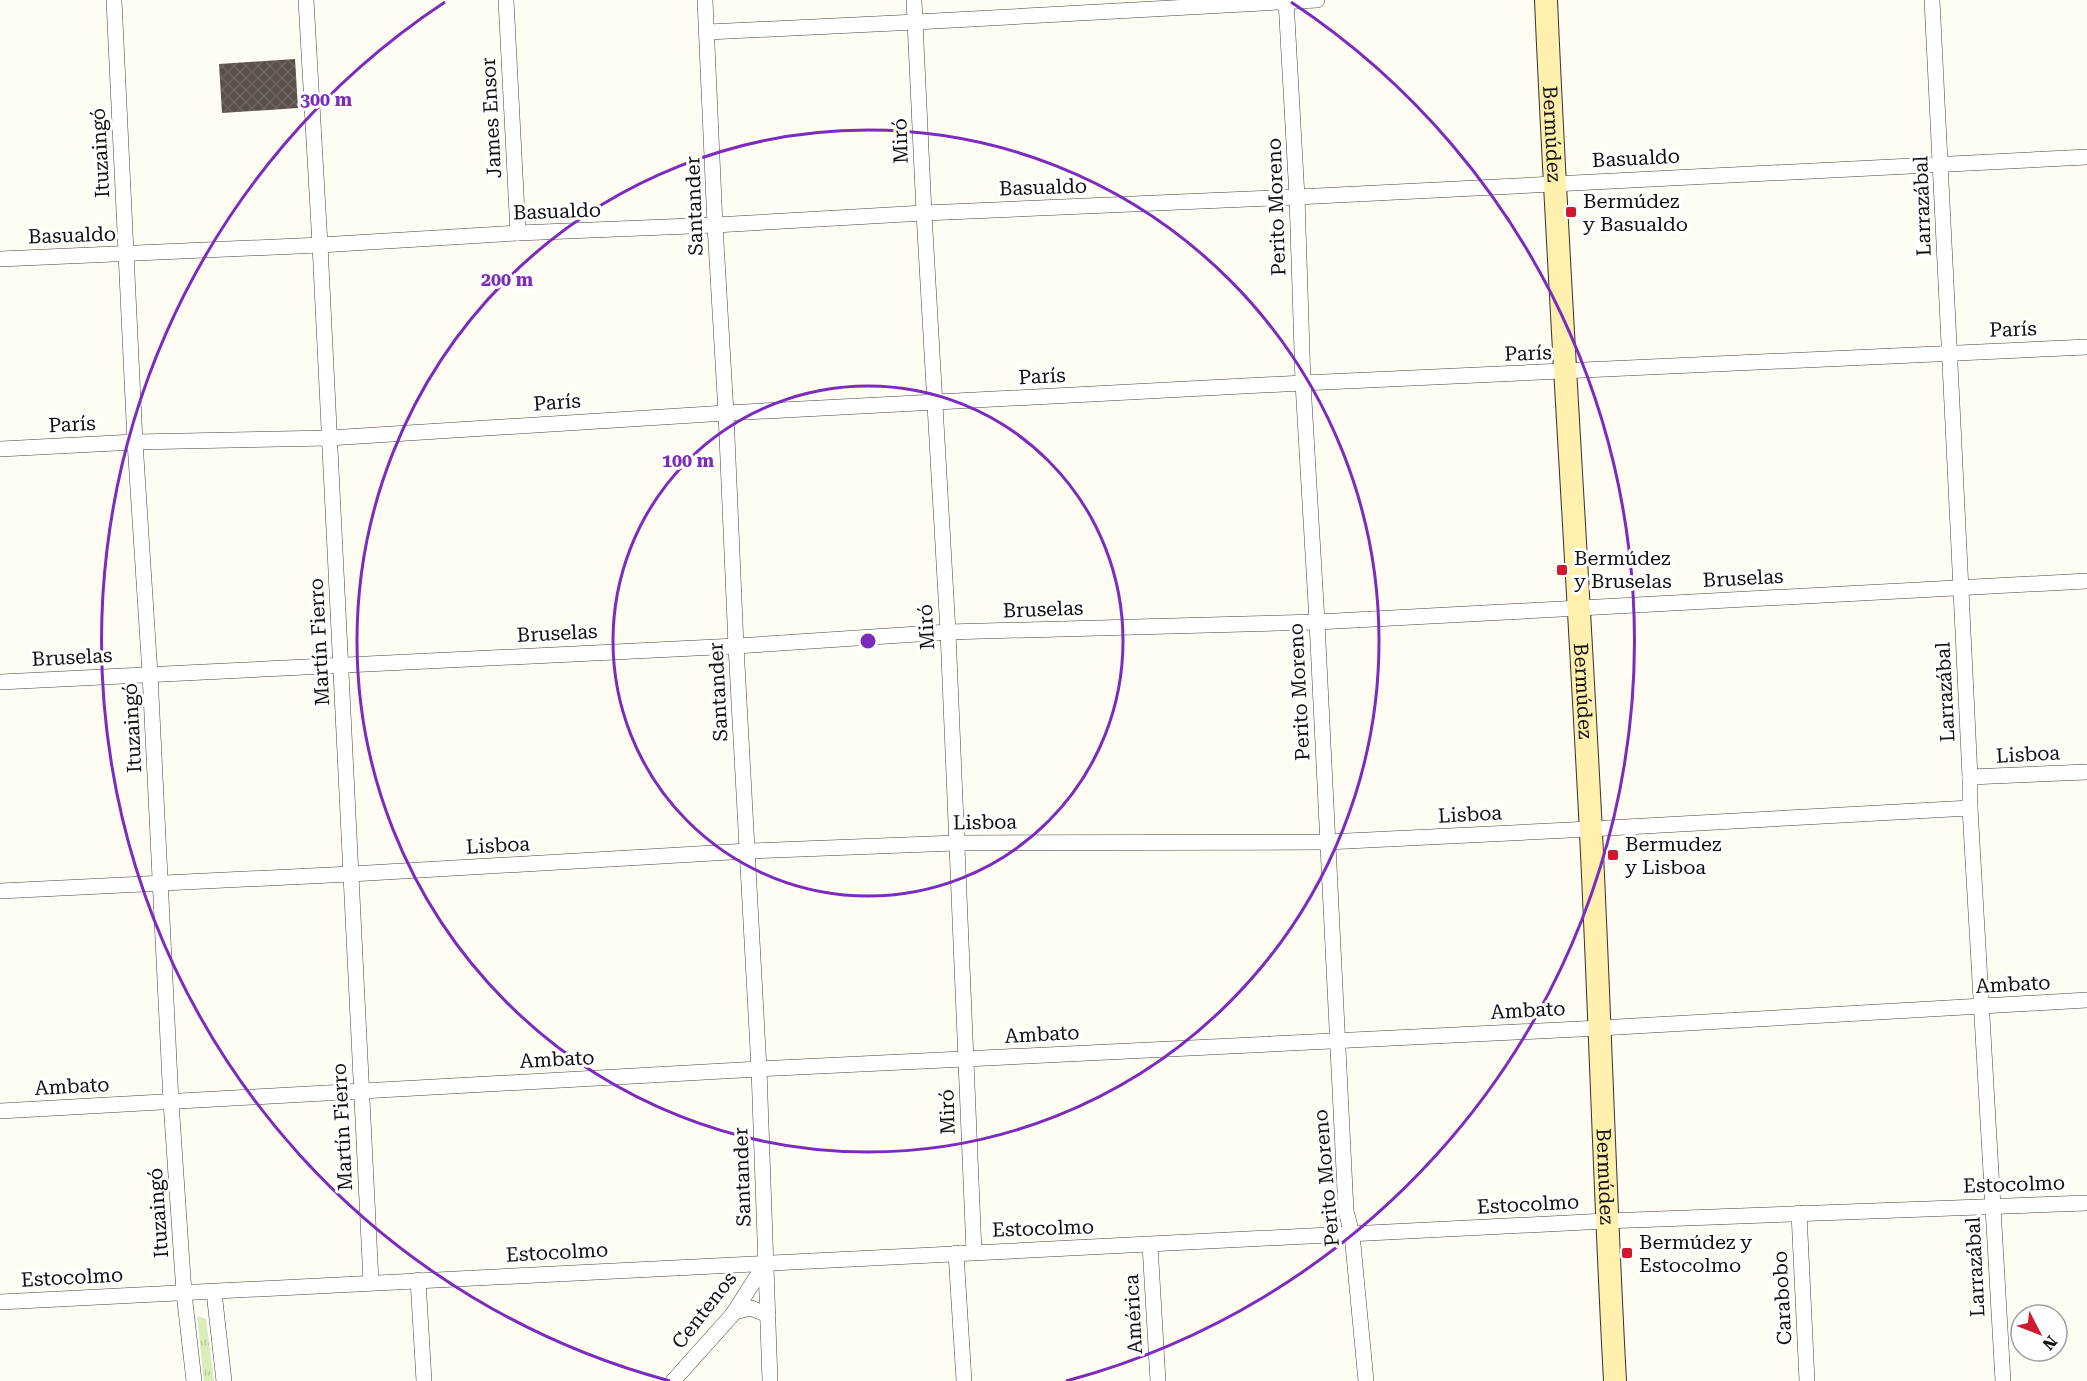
<svg xmlns="http://www.w3.org/2000/svg" width="2087" height="1381" viewBox="0 0 2087 1381" font-family="'Roboto Serif',serif">
<style>
.grass{fill:url(#grass-tufts)}
.building{fill:url(#building-cross-hatch)}
.lines{fill:none;stroke-linecap:round;stroke-linejoin:round}
.street-casing{stroke:#434343;stroke-width:16}
.secondary-casing{stroke:#323232;stroke-width:24}
.street{stroke:#fff;stroke-width:15}
.secondary{stroke:#fff0ae;stroke-width:22}
.ring{fill:none;stroke:#7b2cbf;stroke-width:3}
.poi-dot{fill:#ce1930;stroke:#fff;stroke-width:2}
.labels{text-anchor:middle;dominant-baseline:central;stroke-width:6;stroke-linejoin:round;paint-order:stroke}
.street-label{font-size:20px;fill:#101010;stroke:#fff}
.poi-label{font-size:20px;fill:#101010;stroke:#fff;text-anchor:start}
.centre{fill:#7b2cbf;stroke:#fff;stroke-width:3}
.ring-label{font-size:18px;text-anchor:middle;font-weight:bold;fill:#7b2cbf;stroke:#fff;stroke-width:6;stroke-linejoin:round;paint-order:stroke}
</style>
<defs>
<pattern id="grass-tufts" width="24" height="20" patternUnits="userSpaceOnUse" patternTransform="scale(1.5)"><rect width="24" height="20" fill="#d8eeb8"/><path d="M3 7l-1-3M5 7V3M7 7l1-3M15 17l-1-3M17 17v-4M19 17l1-3" fill="none" stroke="#b8cb9d"/></pattern>
<pattern id="building-cross-hatch" width="8" height="8" patternUnits="userSpaceOnUse" patternTransform="scale(1.5)"><rect width="8" height="8" fill="#5a504b"/><path d="M0 0l8 8M0 8l8-8" fill="none" stroke="#6d6561"/></pattern>
</defs>
<rect width="100%" height="100%" fill="#fffcf3"/>
<path class="grass" d="M197,1316l9,3 8,62h-10z"/>
<path class="building" d="M295,59l3,49 -76,5 -3,-49z"/>
<g class="lines">
<g class="street-casing">
<g id="street">
<path d="M114,0l21,442 15,232 21,428 13,191 10,88"/>
<path d="M306,0l14,245 51,1037"/>
<path d="M506,0l12,233"/>
<path d="M705,0l10,225 11,188 10,233 23,423 11,312"/>
<path d="M914,0l10,213 24,419 26,620"/>
<path d="M1286,0l11,197 6,186 14,239 29,589 6,23 14,147"/>
<path d="M1932,0c15,259 24,518 38,777v31l33,573"/>
<path d="M708,32l208,-10 401,-22"/>
<path d="M0,259l320,-14 198,-12 197,-8 209,-12 373,-16 790,-40"/>
<path d="M0,449l135,-7 194,-4 397,-25 577,-30 784,-36"/>
<path d="M0,682l736,-36 212,-14 369,-10 770,-41"/>
<path d="M1970,777l117,-5"/>
<path d="M0,891l351,-17 397,-23 208,-8 371,-1 263,-13 380,-21"/>
<path d="M0,1111l759,-42 841,-41 487,-28"/>
<path d="M1799,1213l8,168"/>
<path d="M1150,1245l8,136"/>
<path d="M956,1253l8,128"/>
<path d="M418,1280l6,101"/>
<path d="M214,1292l10,89"/>
<path d="M0,1302l1606,-81 481,-18"/>
<path d="M734,1312l17,-4 17,7"/>
<path d="M673,1381l60,-67 33,-52"/>
</g>
</g>
<g class="secondary-casing">
<g id="secondary">
<path id="s1" d="M1546,0c12,278 31,555 45,833 9,182 14,365 24,548"/>
</g>
</g>
<use href="#street" class="street"/>
<use href="#secondary" class="secondary"/>
</g>
<g class="ring">
<circle cx="868" cy="641" r="255"/>
<circle cx="868" cy="641" r="511"/>
<path d="M670 1381A766 766 0 0 1 445 2M1291 2A766 766 0 0 1 1066 1381"/>
</g>
<g class="poi-dot">
<rect x="1565" y="206" width="12" height="12" rx="3"/>
<rect x="1556" y="564" width="12" height="12" rx="3"/>
<rect x="1607" y="849" width="12" height="12" rx="3"/>
<rect x="1621" y="1247" width="12" height="12" rx="3"/>
</g>
<g class="labels">
<g class="street-label">
<text transform="translate(491 118) rotate(-93)">James Ensor</text>
<text stroke="none"><textPath href="#s1" startOffset="134">Bermúdez</textPath></text>
<text transform="translate(900 141) rotate(-92)">Miró</text>
<text transform="translate(100 153) rotate(-93)">Ituzaingó</text>
<text transform="translate(1636 158) rotate(-3)">Basualdo</text>
<text transform="translate(1043 187) rotate(-2)">Basualdo</text>
<text transform="translate(694 206) rotate(-92)">Santander</text>
<text transform="translate(1922 206) rotate(-92)">Larrazábal</text>
<text transform="translate(1276 207) rotate(-92)">Perito Moreno</text>
<text transform="translate(557 211) rotate(-2)">Basualdo</text>
<text transform="translate(72 235) rotate(-2)">Basualdo</text>
<text transform="translate(2013 329) rotate(-2)">París</text>
<text transform="translate(1528 353) rotate(-2)">París</text>
<text transform="translate(1042 376) rotate(-3)">París</text>
<text transform="translate(557 402) rotate(-4)">París</text>
<text transform="translate(72 424) rotate(-3)">París</text>
<text transform="translate(1743 578) rotate(-3)">Bruselas</text>
<text transform="translate(1043 609) rotate(-2)">Bruselas</text>
<text transform="translate(926 627) rotate(-93)">Miró</text>
<text transform="translate(557 633) rotate(-3)">Bruselas</text>
<text transform="translate(319 642) rotate(-93)">Martín Fierro</text>
<text transform="translate(72 657) rotate(-3)">Bruselas</text>
<text stroke="none"><textPath href="#s1" startOffset="692">Bermúdez</textPath></text>
<text transform="translate(718 692) rotate(-93)">Santander</text>
<text transform="translate(1299 692) rotate(-93)">Perito Moreno</text>
<text transform="translate(1945 692) rotate(-93)">Larrazábal</text>
<text transform="translate(132 728) rotate(-93)">Ituzaingó</text>
<text transform="translate(2028 754) rotate(-3)">Lisboa</text>
<text transform="translate(1470 814) rotate(-3)">Lisboa</text>
<text transform="translate(985 822) rotate(-1)">Lisboa</text>
<text transform="translate(498 845) rotate(-3)">Lisboa</text>
<text transform="translate(2013 984) rotate(-3)">Ambato</text>
<text transform="translate(1528 1010) rotate(-3)">Ambato</text>
<text transform="translate(1042 1034) rotate(-3)">Ambato</text>
<text transform="translate(557 1059) rotate(-3)">Ambato</text>
<text transform="translate(72 1086) rotate(-3)">Ambato</text>
<text transform="translate(947 1112) rotate(-92)">Miró</text>
<text transform="translate(342 1127) rotate(-93)">Martín Fierro</text>
<text stroke="none"><textPath href="#s1" startOffset="1178">Bermúdez</textPath></text>
<text transform="translate(742 1177) rotate(-92)">Santander</text>
<text transform="translate(1326 1178) rotate(-95)">Perito Moreno</text>
<text transform="translate(2014 1184) rotate(-2)">Estocolmo</text>
<text transform="translate(1528 1204) rotate(-3)">Estocolmo</text>
<text transform="translate(158 1213) rotate(-94)">Ituzaingó</text>
<text transform="translate(1043 1228) rotate(-2)">Estocolmo</text>
<text transform="translate(557 1252) rotate(-3)">Estocolmo</text>
<text transform="translate(1975 1267) rotate(-93)">Larrazábal</text>
<text transform="translate(72 1277) rotate(-3)">Estocolmo</text>
<text transform="translate(1782 1298) rotate(-93)">Carabobo</text>
<text transform="translate(704 1310) rotate(-52)">Centenos</text>
<text transform="translate(1133 1314) rotate(-93)">América</text>
</g>
<g class="poi-label">
<text x="1583" y="201">Bermúdez<tspan x="1583" dy="23">y Basualdo</tspan></text>
<text x="1574" y="558">Bermúdez<tspan x="1574" dy="23">y Bruselas</tspan></text>
<text x="1625" y="844">Bermudez<tspan x="1625" dy="23">y Lisboa</tspan></text>
<text x="1639" y="1242">Bermúdez y<tspan x="1639" dy="23">Estocolmo</tspan></text>
</g>
</g>
<circle cx="868" cy="641" r="9" class="centre"/>
<g class="ring-label">
<text x="326" y="106">300 m</text>
<text x="507" y="286">200 m</text>
<text x="688" y="467">100 m</text>
</g>
<g transform="translate(2039 1333) rotate(132)"><circle r="28" fill="#ffffff" stroke="#9f9f9f" stroke-width="1.5"/>
<path d="M0-4.5L10 22L0 15L-10 22Z" fill="#ce1930"/>
<text y="-9" font-size="16" font-weight="bold" text-anchor="middle" fill="#101010">N</text>
</g>
</svg>
